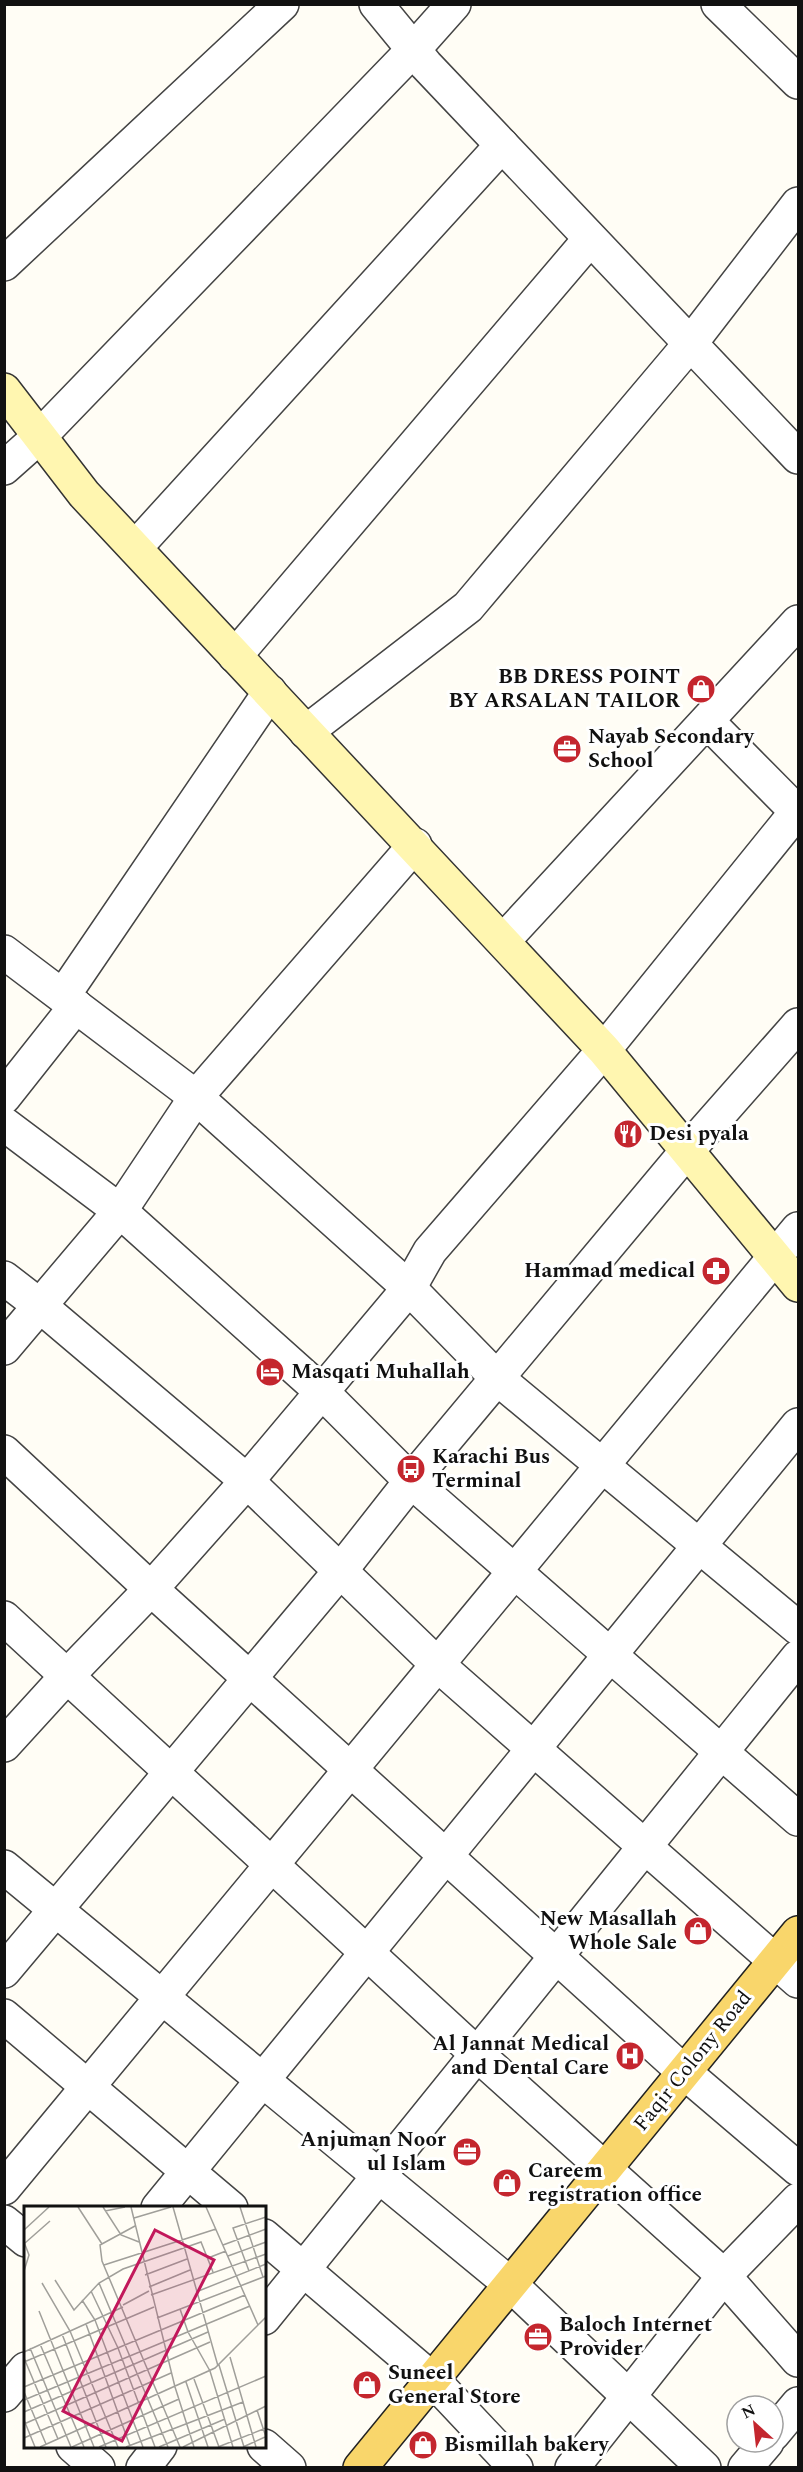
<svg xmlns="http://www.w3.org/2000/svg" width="803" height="2472" viewBox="0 0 803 2472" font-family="Spectral,serif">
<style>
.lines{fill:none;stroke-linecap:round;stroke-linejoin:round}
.minor-casing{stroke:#444;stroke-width:36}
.secondary-casing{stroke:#333;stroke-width:36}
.primary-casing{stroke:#222;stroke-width:36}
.minor{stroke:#fff;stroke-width:33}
.secondary{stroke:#fff6b0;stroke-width:33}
.primary{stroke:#f9d66b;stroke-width:33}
.labels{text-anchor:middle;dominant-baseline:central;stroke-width:6;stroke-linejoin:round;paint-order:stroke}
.poi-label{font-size:21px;font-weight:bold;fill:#111;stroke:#fff;text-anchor:start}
.street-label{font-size:21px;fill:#111;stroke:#fff}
.inset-road{fill:none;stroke:#a09f9a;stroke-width:1.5}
.view{fill:#c2185b;fill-opacity:0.15;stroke:#c2185b;stroke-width:3}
.inset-edge{fill:none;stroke:#111;stroke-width:3}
</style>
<rect width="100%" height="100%" fill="#fffdf5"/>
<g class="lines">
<g class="minor-casing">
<g id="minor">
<path d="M376,4l50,61 372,392"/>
<path d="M718,4l80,78"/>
<path d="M4,264l278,-260"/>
<path d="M4,468l36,-32 374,-387 40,-45"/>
<path d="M135,548l367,-403"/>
<path d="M235,656l355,-417"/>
<path d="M707,721l91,92"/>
<path d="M306,732l162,-125 222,-263 108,-140"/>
<path d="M503,941l295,-319"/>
<path d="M4,952l192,145 213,191 88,90 301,250"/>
<path d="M63,996l207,-304"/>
<path d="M4,1097l72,-91"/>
<path d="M4,1124l116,87 202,181 89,89 387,338"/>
<path d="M4,1278l35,27 208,176 191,184 360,316"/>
<path d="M4,1348l116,-137 76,-114 219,-252"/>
<path d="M4,1452l147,137 533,483 114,97"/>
<path d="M4,1618l474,437 246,221 74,84"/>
<path d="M4,1745l63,-69 84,-87 96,-108 162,-193 21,-37 174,-201 194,-240"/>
<path d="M4,1867l506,417 194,184"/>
<path d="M4,1971l337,-401 70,-89 275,-329 112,-127"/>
<path d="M4,2016l227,192"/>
<path d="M4,2188l794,-959"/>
<path d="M158,2208l640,-783"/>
<path d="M4,2222l22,18"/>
<path d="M264,2236l169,144 83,88"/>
<path d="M264,2318l534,-661"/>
<path d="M4,2395l22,-26"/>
<path d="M773,2434l25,-30"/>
<path d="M73,2446l25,22"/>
<path d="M264,2446l25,22"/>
<path d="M143,2468l17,-22"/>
<path d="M572,2468l152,-192 74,-76"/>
<path d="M745,2468l22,-26"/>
</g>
</g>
<g class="secondary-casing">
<path id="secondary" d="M4,390l80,104 520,556 194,235"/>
</g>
<g class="primary-casing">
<path id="primary" d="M360,2468l438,-535"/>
</g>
<use href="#minor" class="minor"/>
<use href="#secondary" class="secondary"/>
<use href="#primary" class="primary"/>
</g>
<defs>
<g id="shop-disc" transform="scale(1.5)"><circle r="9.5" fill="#c4262e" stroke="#fff"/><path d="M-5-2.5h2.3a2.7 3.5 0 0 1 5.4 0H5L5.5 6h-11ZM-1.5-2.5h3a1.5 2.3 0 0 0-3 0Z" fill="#fff"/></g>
<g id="office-disc" transform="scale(1.5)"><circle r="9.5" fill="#c4262e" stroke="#fff"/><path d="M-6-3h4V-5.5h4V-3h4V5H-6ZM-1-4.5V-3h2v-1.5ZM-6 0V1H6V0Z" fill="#fff"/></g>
<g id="restaurant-disc" transform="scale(1.5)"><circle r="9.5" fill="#c4262e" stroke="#fff"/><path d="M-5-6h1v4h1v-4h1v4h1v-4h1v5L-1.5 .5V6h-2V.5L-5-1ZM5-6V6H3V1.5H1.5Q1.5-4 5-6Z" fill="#fff"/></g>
<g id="pharmacy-disc" transform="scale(1.5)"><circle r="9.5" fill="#c4262e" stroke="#fff"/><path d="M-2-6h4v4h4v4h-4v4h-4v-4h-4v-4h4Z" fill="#fff"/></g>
<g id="hotel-disc" transform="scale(1.5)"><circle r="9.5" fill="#c4262e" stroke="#fff"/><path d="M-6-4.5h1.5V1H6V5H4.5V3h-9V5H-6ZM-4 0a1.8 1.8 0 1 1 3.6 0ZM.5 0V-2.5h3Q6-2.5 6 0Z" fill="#fff"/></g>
<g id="bus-disc" transform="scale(1.5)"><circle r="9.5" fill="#c4262e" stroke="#fff"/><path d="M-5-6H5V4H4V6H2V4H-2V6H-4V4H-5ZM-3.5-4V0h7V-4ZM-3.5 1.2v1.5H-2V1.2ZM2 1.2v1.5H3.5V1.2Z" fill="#fff"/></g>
<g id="hospital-disc" transform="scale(1.5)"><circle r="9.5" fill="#c4262e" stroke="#fff"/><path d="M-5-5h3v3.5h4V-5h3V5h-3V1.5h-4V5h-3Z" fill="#fff"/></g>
</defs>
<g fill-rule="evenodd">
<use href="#shop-disc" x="701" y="689"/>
<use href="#office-disc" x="567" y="749"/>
<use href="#restaurant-disc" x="628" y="1134"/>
<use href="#pharmacy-disc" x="716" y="1271"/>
<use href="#hotel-disc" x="270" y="1372"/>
<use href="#bus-disc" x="411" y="1469"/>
<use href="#shop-disc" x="698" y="1931"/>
<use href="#hospital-disc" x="630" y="2056"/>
<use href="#office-disc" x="467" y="2152"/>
<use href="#shop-disc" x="507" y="2183"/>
<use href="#office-disc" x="538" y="2337"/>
<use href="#shop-disc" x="367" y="2385"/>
<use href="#shop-disc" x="423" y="2445"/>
</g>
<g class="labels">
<g class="poi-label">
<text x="680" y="677" text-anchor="end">BB DRESS POINT<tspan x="680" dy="24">BY ARSALAN TAILOR</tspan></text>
<text x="588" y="737">Nayab Secondary<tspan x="588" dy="24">School</tspan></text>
<text x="649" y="1134">Desi pyala</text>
<text x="695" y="1271" text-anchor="end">Hammad medical</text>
<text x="291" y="1372">Masqati Muhallah</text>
<text x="432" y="1457">Karachi Bus<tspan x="432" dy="24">Terminal</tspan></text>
<text x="677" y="1919" text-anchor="end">New Masallah<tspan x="677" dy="24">Whole Sale</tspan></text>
<text x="609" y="2044" text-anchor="end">Al Jannat Medical<tspan x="609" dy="24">and Dental Care</tspan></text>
<text x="446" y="2140" text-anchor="end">Anjuman Noor<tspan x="446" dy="24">ul Islam</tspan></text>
<text x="528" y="2171">Careem<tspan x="528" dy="24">registration office</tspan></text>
<text x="559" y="2325">Baloch Internet<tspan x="559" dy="24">Provider</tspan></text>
<text x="388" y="2373">Suneel<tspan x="388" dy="24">General Store</tspan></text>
<text x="444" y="2445">Bismillah bakery</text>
</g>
<g class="street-label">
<text transform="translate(693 2061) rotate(-51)">Faqir Colony Road</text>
</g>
</g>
<g transform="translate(24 2206)">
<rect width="242" height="242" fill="#fffdf5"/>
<path class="inset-road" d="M54,1l24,37M79,1l18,28 18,7M107,1l44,180M149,1l45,159M182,1l52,118M216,1l23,70M81,5l20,-4M110,12l37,-11M111,20l-35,19 2,16 78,186M0,24l25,-23M0,36l5,13 -5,16M1,37l25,-22M199,39l43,-16M204,50l38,-14M184,52l18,-7M80,59l112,-36M225,65l-16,-43 33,-11M121,69l42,-16M31,74l19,30 25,-27 24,-14 78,-27 12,30M18,77l28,48 48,116M75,77l69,164M125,81l41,-17M67,85l27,57 37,99M172,86l70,-28M127,89l115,-41M58,94l13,20 48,127M99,99l26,-14M156,103l8,23 22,39 23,76M15,105l55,136M133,112l109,-42M62,118l44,122M38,128l44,113M16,138l44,103M6,142l41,99M0,146l99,-45M0,152l34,81M0,156l130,-55M195,159l25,82M170,173l25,68M162,176l22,65M0,181l221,-92M151,181l19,60M0,186l22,52M0,194l226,-94M219,196l13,45M233,204l9,27M0,206l184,-80M0,214l11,27M0,218l186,-82M0,232l147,-65M16,241l175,-79 51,-51M48,241l107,-48M75,241l167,-71M102,241l117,-45 -13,-45M135,241l66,-28M159,241l83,-41M194,241l48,-19M219,241l22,-10"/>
<path class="view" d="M131,24l59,30 -92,181 -59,-30z"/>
<rect width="242" height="242" class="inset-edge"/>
</g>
<rect width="803" height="2472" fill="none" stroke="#111111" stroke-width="12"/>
<g transform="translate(755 2424) rotate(333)"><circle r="28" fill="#ffffff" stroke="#a0a0a0" stroke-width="1.5"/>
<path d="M0-4.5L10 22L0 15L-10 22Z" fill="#c4262e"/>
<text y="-9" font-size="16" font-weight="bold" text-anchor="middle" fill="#111111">N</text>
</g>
</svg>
